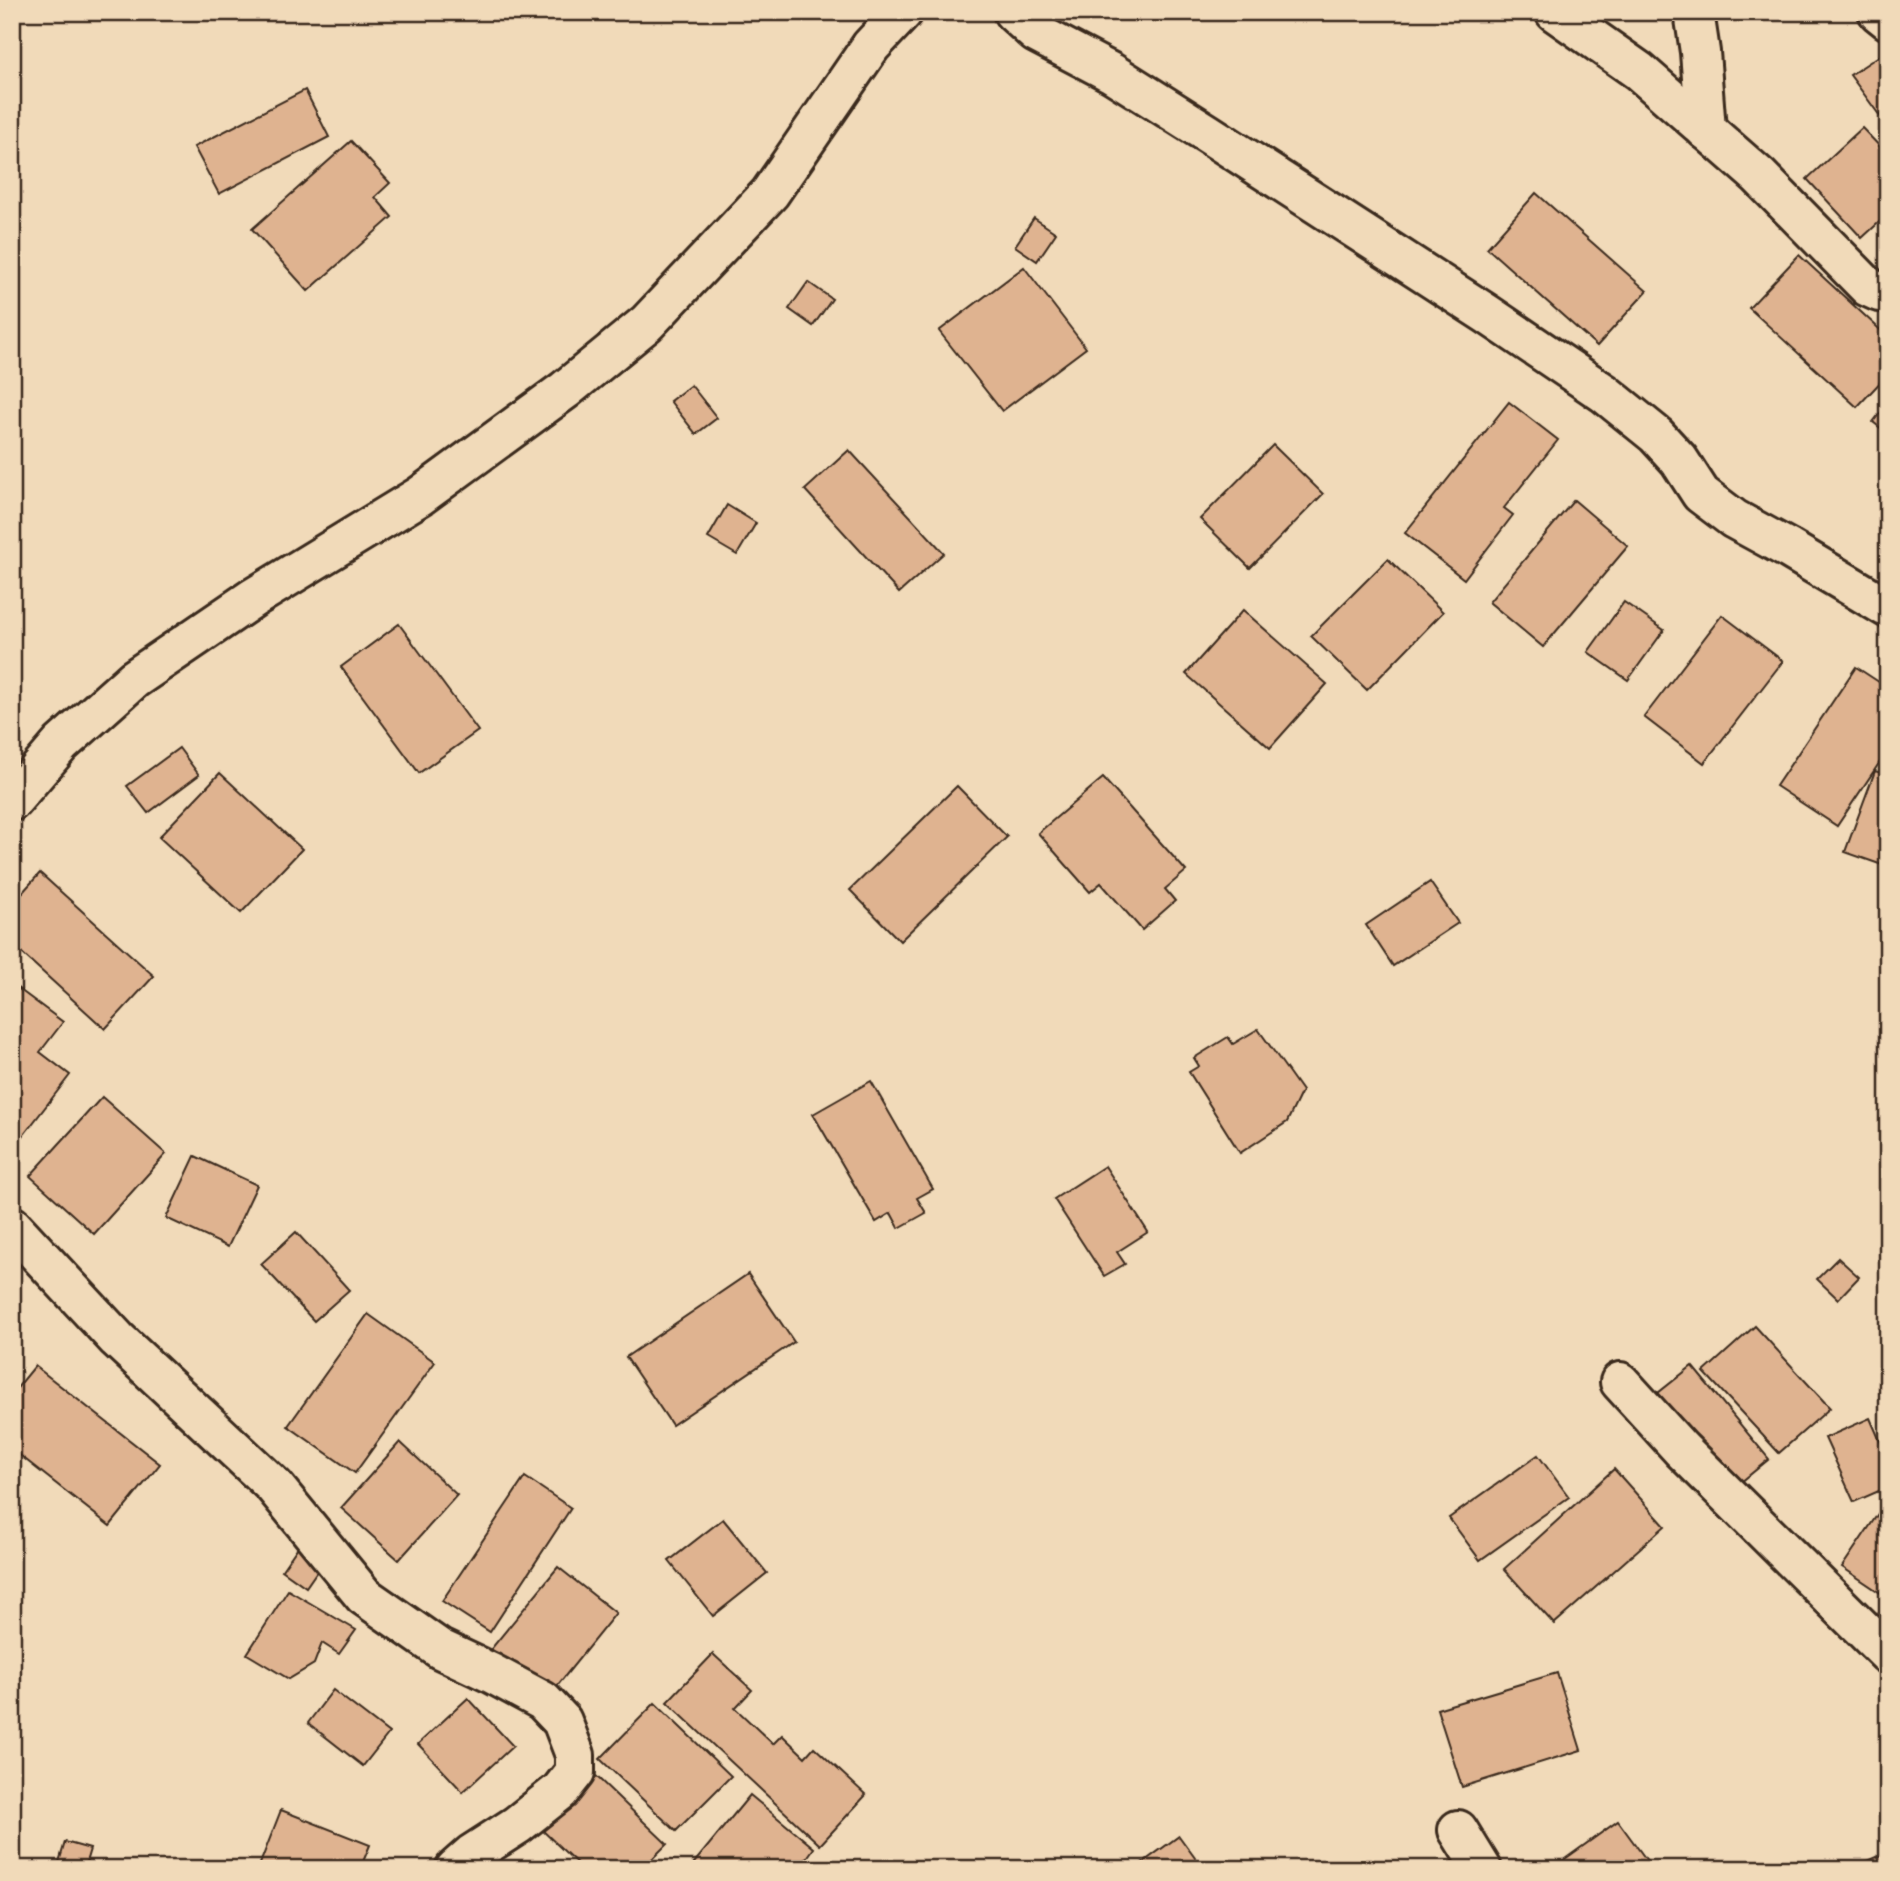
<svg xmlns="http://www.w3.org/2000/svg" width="1900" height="1881" viewBox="0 0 1900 1881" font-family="Kalam,sans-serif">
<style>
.building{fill:#dfb390;stroke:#3b2a1e;stroke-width:2}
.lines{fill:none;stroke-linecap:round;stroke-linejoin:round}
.minor-casing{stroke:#3b2a1e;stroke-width:44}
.minor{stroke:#f1dab9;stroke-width:38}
</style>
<rect width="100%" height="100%" fill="#f1dab9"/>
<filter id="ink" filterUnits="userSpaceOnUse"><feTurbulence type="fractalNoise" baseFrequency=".0143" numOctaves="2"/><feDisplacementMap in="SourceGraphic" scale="14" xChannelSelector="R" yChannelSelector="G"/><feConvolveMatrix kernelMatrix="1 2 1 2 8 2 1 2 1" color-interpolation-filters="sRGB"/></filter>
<g filter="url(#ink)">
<g class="building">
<path d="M1888,50v77l-38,-52z"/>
<path d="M305,90l24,47 -110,57 -25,-47z"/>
<path d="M1862,128l26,27v59l-26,24 -55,-59z"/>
<path d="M351,141l39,42 -15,14 17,20 -84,74 -56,-62z"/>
<path d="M1536,193l111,98 -50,55 -110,-98z"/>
<path d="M1034,218l22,15 -19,28 -22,-15z"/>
<path d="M1799,255l89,82v37l-31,33 -108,-99z"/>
<path d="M1024,267l62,81 -84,63 -63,-80z"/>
<path d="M808,282l24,17 -19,27 -24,-17z"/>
<path d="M691,385l26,33 -21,16 -26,-33z"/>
<path d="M1509,402l49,38 -54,68 9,7 -49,64 -59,-46z"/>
<path d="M1888,403v31l-15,-12z"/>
<path d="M1273,445l50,49 -73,74 -50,-49z"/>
<path d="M849,450l95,103 -45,40 -94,-103z"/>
<path d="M1574,500l54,46 -85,101 -54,-45z"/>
<path d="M727,505l29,18 -19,32 -29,-17z"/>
<path d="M1388,559l55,53 -76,78 -56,-54z"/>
<path d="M1624,602l40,28 -36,50 -40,-28z"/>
<path d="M1243,610l84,74 -57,64 -84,-74z"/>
<path d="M1722,615l61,46 -79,102 -60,-46z"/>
<path d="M399,624l79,107 -59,42 -78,-106z"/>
<path d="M1856,667l32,21v62l-51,76 -61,-40z"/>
<path d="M179,748l20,27 -51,38 -21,-27z"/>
<path d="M1875,771l13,4v92l-43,-15z"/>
<path d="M220,773l82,76 -61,64 -82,-76z"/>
<path d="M1103,778l83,93 -21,18 10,12 -33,29 -41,-47 -11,9 -52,-59z"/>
<path d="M957,786l50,51 -107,104 -50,-51z"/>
<path d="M40,873l114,103 -49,53 -93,-85v-40z"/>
<path d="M1430,882l28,41 -65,43 -27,-41z"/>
<path d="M12,984l51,38 -23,30 30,23 -58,75z"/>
<path d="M1258,1029l44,62 -15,31 -47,31 -51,-81 10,-6 -5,-8 34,-21 5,7z"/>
<path d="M871,1081l62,108 -16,9 9,15 -27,15 -8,-15 -15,9 -63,-108z"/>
<path d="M102,1097l64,57 -72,80 -64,-58z"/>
<path d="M195,1156l62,29 -29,62 -62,-29z"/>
<path d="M1105,1166l43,66 -31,20 8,12 -21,12 -50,-77z"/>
<path d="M296,1232l53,58 -35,31 -53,-57z"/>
<path d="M1838,1258l21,19 -21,22 -21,-20z"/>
<path d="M748,1274l46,68 -122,83 -46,-68z"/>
<path d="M368,1314l67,48 -80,111 -67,-47z"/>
<path d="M1755,1326l75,82 -51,45 -75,-81z"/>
<path d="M35,1366l125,98 -50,62 -98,-77v-55z"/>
<path d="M1692,1366l77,93 -34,28 -77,-94z"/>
<path d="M1870,1418l18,41v28l-34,15 -29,-64z"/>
<path d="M400,1442l57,53 -58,65 -58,-52z"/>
<path d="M1538,1455l31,42 -89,63 -31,-42z"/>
<path d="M1614,1469l51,57 -111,98 -50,-55z"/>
<path d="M525,1477l46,31 -81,124 -48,-31z"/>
<path d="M1888,1499v99l-46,-31z"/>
<path d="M723,1519l44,54 -54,43 -44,-55z"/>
<path d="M300,1544l24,17 -18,26 -24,-17z"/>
<path d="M558,1567l58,46 -67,83 -58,-47z"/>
<path d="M288,1590l68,40 -17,24 -17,-11 -8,21 -25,15 -42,-25z"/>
<path d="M713,1654l39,36 -17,18 38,36 9,-9 23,22 9,-10 52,48 -46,50 -153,-143z"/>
<path d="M1557,1673l24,77 -119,37 -25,-78z"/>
<path d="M333,1690l56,43 -26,33 -55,-43z"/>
<path d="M468,1698l45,48 -50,46 -45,-48z"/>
<path d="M655,1703l76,73 -55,55 -76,-72z"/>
<path d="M594,1774l73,70 -25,25h-59l-42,-40z"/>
<path d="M750,1795l64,53 -15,21h-110z"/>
<path d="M281,1810l89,35 -10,24h-102z"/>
<path d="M1618,1821l35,48h-102z"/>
<path d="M1179,1836l24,33h-69z"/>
<path d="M65,1842l25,7 -6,20h-27z"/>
<path d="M1888,1852v17h-38z"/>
</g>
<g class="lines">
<g class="minor-casing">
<g id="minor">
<path d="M1013,12l23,21 76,40 95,60 280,181 117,79 52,42 23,25 22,34 33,25 55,30 99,59"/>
<path d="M1555,12l84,59 120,105 109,111 11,5 9,-2"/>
<path d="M1694,12l6,40 6,78"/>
<path d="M1878,12l10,8"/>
<path d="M12,801l49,-57 73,-65 119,-81 167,-102 145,-106 82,-67 123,-130 101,-147 32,-34"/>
<path d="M12,1226l105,113 157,147 90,110 76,53 51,24 52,28 19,20 13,34v17l-15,19 -43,34 -45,29 -17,15"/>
<path d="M1620,1382l61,67 207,205"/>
<path d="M1458,1830l24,39"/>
</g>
</g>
<use href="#minor" class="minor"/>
</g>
</g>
<rect width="1900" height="1881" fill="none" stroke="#f1dab9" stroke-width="42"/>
<rect x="21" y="21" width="1858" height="1839" fill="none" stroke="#3b2a1e" stroke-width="2.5" filter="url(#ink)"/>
</svg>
